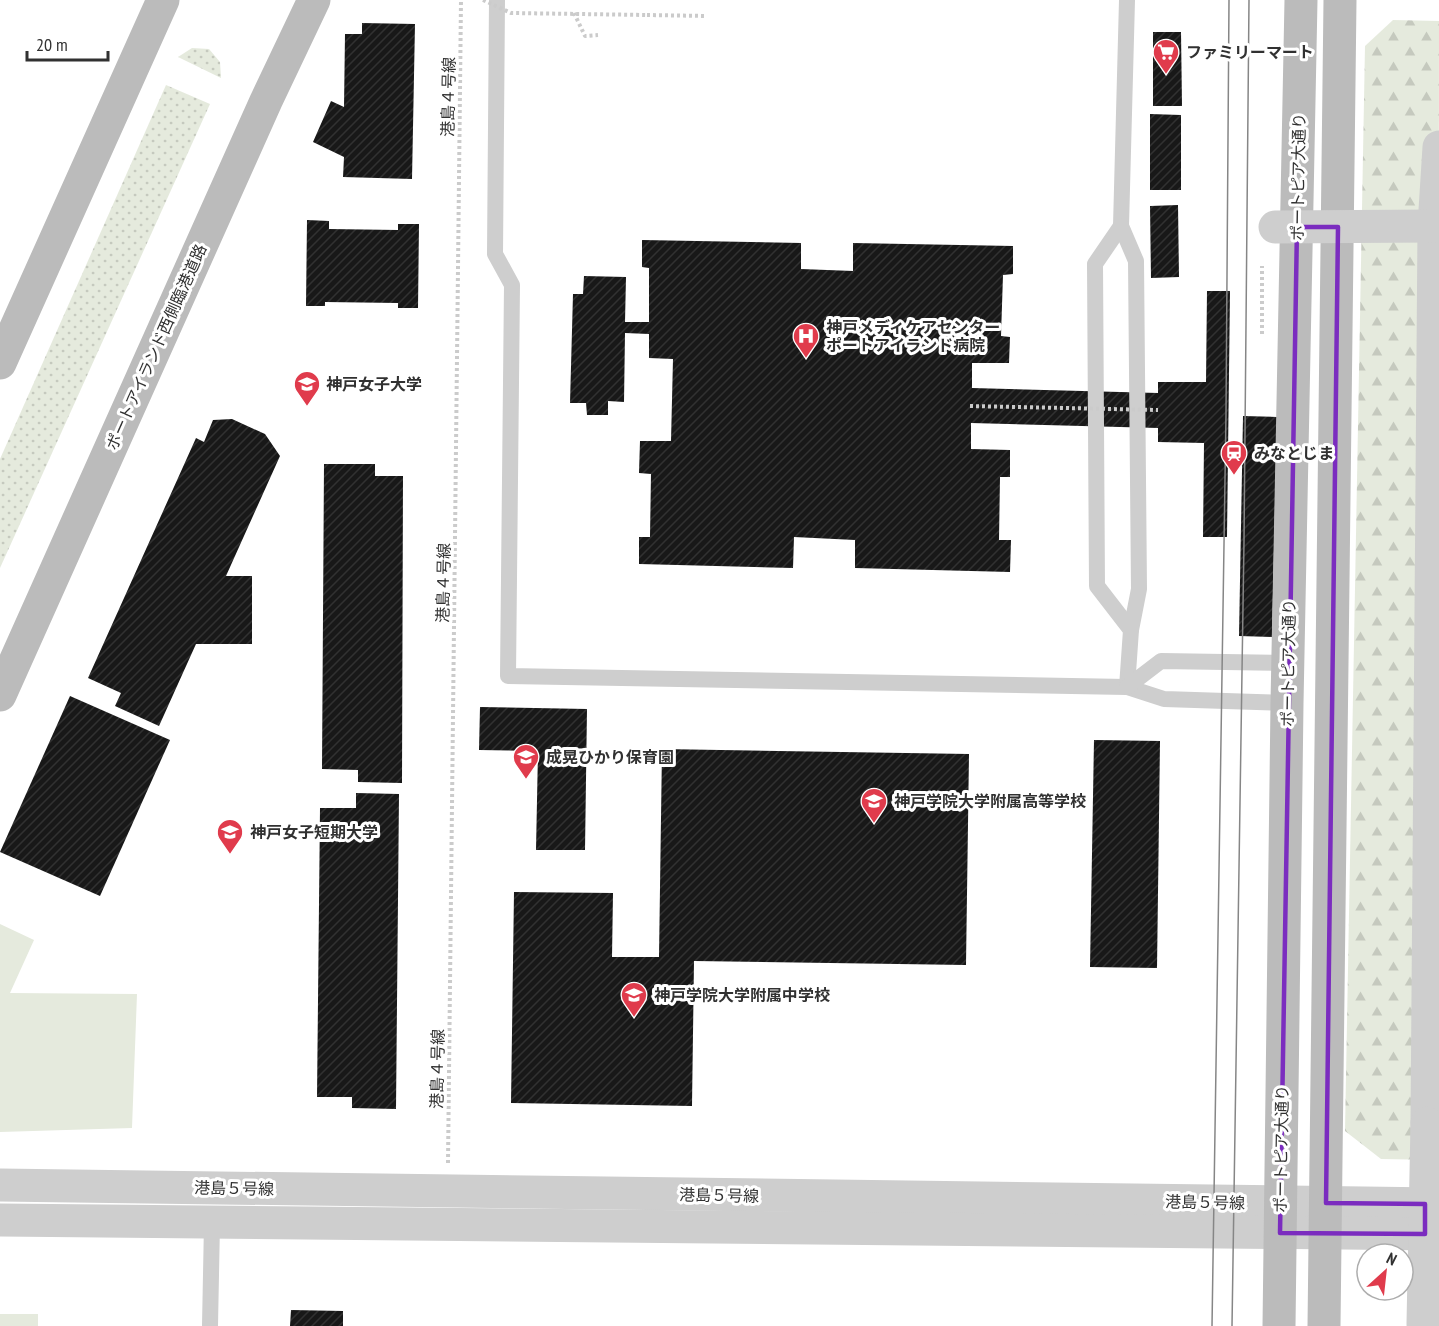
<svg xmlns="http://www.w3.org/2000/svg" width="1439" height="1326" viewBox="0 0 1439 1326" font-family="'PT Sans Narrow','Noto Sans JP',sans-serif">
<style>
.green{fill:url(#green-dots)}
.forest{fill:url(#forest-firs)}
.pitch{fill:#e5eadd}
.building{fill:url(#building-hatch)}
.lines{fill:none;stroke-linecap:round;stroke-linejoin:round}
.path{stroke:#cbcbcb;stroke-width:4;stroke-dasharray:3 3;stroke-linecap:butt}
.lane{stroke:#cecece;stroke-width:16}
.street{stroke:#cecece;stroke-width:33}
.secondary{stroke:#bbb;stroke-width:33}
.tram{stroke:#868686;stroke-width:1.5}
.path-bridge{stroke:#cbcbcb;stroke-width:4;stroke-dasharray:3 3;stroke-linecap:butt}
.street-bridge{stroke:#cecece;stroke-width:33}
.marked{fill:none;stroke:#7b2cbf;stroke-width:4.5;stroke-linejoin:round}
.labels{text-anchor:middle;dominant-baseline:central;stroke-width:6;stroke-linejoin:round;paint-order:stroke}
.poi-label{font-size:16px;font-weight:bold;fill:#313131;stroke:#fff;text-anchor:start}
.street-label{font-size:16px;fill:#313131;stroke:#fff}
</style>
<defs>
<pattern id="green-dots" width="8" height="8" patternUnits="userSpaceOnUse" patternTransform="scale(1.5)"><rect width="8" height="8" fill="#e5eadd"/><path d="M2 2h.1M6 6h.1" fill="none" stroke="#c5c9be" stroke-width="1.8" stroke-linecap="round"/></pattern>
<pattern id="forest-firs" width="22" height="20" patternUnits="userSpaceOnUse" patternTransform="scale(1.5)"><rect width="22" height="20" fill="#e5eadd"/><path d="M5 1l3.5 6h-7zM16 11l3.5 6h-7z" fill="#c5c9be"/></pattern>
<pattern id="building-hatch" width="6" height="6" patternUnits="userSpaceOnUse" patternTransform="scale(1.5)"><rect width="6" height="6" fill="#181818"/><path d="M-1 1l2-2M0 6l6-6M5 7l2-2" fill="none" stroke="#313131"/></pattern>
</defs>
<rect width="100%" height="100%" fill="#fff"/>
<g class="green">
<path d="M192,48l17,1 11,13 1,16 -43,-21z"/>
<path d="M166,85l44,19 -210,464v-109z"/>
</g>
<path class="forest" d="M1393,20l46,1 -1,1139 -57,-1 -36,-28 20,-1085z"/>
<g class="pitch">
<path d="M0,924l34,16 -24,53 127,1 -5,134 -132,4z"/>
<rect x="0" y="1314" width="38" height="12"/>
</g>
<g class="building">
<path d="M362,23l53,1 -3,155 -69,-2 1,-20 -31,-15 18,-41 13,6 1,-73h17z"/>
<path d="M1153,32h28l1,74h-29z"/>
<path d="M1150,114l31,1v75h-31z"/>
<path d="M1178,205l1,72 -28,1 -1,-72z"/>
<path d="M307,220l22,1v8l69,1v-6h21l-1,84h-20v-5l-73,-1v4h-19z"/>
<path d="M642,240l159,3v26l52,2v-28l160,3v28l-10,1 -2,61 9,1 -1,26h-37v25l186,5v-11h48l1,-91h23l-3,246h-24l1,-94 -46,-1v-14l-187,-5v26l39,1v27h-10l-1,63h12l-1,32 -155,-4v-28l-61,-3 -1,31 -154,-4v-27h11l1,-63 -12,-1 1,-32h31l2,-82 -24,-1v-24l-24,-1 -1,69 -16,-1v14h-21l-1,-12h-16l3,-109h10l1,-18 42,1 -1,45h24v-54l-7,-1z"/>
<path d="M1243,416l34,1 -5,220 -33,-1z"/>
<path d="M232,419l33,15 15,22 -54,120h26v68h-56l-37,82 -44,-20 6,-13 -33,-15 108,-240 8,4 9,-22z"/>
<path d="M324,464h51v12h28l-1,307 -44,-1v-12l-36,-1z"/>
<path d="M70,696l100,44 -70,156 -100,-44z"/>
<path d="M480,707l107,2 -2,141h-49l2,-99 -59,-1z"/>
<path d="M1094,740l66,1 -3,227 -67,-1z"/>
<path d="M662,749l307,5 -3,211 -272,-4 -2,145 -181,-3 3,-211 99,1 -1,64h47z"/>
<path d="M356,793l43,1 -3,315 -44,-1v-11h-35l3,-289h36z"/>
<path d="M291,1310l52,1v15h-53z"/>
</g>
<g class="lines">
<g class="path">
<path d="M574,13l11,23 13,-1"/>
<path d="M647,15l59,1"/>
<path d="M1262,334v-68"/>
<path d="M448,1163l13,-1163"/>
</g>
<g class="lane">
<path d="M497,0l-2,254 17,31 -4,391 619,11 37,12 123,4"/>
<path d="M1127,0l-6,226 15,35 3,328 -8,41"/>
<path d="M1121,226l-26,38 2,322 34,44 -4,57"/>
<path d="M1127,687l34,-26 127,2"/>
<path d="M210,1326l2,-103"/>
</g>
<g class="street">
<path d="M1427,1123l7,-897 5,-79"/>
<path d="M0,1185l1439,19"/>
<path d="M0,1220l1439,14"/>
</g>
<g class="secondary">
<path d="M0,363l163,-363"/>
<path d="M0,695l266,-594 48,-101"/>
<path d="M1279,1326l8,-623 14,-703"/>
<path d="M1324,1326l16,-1326"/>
</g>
<g class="tram">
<path d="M1212,1326l14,-912 3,-414"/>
<path d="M1232,1326l12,-785 5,-541"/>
</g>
<g class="path-bridge">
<path d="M483,0l28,13 136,2"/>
<path d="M970,406l188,4"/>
</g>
<g class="street-bridge">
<path d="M1275,227l159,-1"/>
<path d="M1423,1324l4,-201"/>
</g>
</g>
<path class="marked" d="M1297,227h41l-12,976 99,1v30l-145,-1z"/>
<defs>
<g id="supermarket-pin" transform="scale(1.35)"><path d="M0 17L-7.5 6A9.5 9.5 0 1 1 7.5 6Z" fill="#e03b4c" stroke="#fff"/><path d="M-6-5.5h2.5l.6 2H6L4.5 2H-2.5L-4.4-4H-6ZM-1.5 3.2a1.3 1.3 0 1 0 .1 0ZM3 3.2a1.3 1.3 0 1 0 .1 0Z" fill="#fff"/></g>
<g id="hospital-pin" transform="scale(1.35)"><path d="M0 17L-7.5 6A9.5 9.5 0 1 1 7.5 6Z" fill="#e03b4c" stroke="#fff"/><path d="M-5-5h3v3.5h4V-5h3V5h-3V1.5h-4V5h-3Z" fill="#fff"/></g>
<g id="university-pin" transform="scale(1.35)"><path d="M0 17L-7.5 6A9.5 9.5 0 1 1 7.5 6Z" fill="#e03b4c" stroke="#fff"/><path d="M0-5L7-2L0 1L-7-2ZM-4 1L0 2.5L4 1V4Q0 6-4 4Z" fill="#fff"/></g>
<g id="station-pin" transform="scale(1.35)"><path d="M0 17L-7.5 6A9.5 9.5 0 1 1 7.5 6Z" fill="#e03b4c" stroke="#fff"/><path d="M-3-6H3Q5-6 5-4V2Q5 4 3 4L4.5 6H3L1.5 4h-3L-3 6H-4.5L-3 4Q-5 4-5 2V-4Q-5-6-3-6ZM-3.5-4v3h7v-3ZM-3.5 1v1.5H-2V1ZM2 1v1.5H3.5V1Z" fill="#fff"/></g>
<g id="school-pin" transform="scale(1.35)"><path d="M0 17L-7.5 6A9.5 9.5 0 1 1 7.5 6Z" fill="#e03b4c" stroke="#fff"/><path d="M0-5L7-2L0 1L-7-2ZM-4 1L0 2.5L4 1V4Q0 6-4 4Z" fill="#fff"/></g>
</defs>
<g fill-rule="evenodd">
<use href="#supermarket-pin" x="1166" y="52"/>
<use href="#hospital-pin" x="806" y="336"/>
<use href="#university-pin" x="307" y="384"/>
<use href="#station-pin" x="1234" y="453"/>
<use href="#school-pin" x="526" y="757"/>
<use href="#school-pin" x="874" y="801"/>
<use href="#university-pin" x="230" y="832"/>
<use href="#school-pin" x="634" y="995"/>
</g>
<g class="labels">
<g class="poi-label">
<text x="1186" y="52">ファミリーマート</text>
<text x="826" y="327">神戸メディケアセンター<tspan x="826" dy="18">ポートアイランド病院</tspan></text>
<text x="326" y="384">神戸女子大学</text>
<text x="1254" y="453">みなとじま</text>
<text x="546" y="757">成晃ひかり保育園</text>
<text x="894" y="801">神戸学院大学附属高等学校</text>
<text x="250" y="832">神戸女子短期大学</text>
<text x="654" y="995">神戸学院大学附属中学校</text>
</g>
<g class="street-label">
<text transform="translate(448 97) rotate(-89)">港島４号線</text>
<text transform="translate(1298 177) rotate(-89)">ポートピア大通り</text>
<text transform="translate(156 347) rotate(-66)">ポートアイランド西側臨港道路</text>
<text transform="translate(443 583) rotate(-89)">港島４号線</text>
<text transform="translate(1288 663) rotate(-89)">ポートピア大通り</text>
<text transform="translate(437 1069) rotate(-89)">港島４号線</text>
<text transform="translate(1281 1149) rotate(-89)">ポートピア大通り</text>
<text transform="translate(234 1188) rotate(1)">港島５号線</text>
<text transform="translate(719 1195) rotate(1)">港島５号線</text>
<text transform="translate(1205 1202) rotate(1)">港島５号線</text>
</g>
</g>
<g transform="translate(1385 1272) rotate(27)"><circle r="28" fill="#ffffff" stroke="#adadad" stroke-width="1.5"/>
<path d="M0-4.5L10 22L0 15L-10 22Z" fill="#e03b4c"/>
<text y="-9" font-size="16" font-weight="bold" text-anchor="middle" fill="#313131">N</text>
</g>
<path d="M27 51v9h81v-9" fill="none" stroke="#313131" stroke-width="3"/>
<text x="36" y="51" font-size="18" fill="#313131" stroke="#ffffff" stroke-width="4.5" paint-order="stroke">20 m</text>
</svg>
